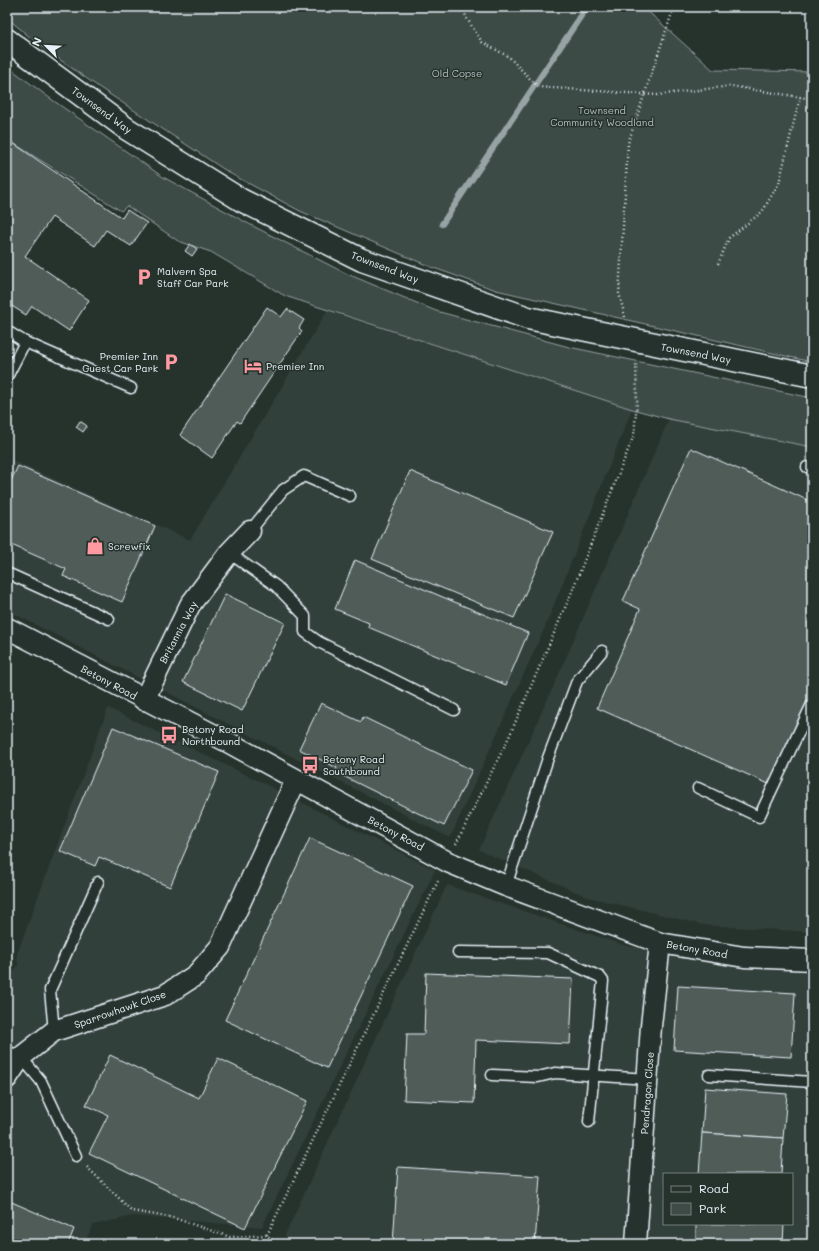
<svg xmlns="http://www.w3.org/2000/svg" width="819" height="1251" viewBox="0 0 819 1251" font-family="Mali,sans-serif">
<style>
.built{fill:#333f3a;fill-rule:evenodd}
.green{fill:#3e4b47;stroke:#939ea0}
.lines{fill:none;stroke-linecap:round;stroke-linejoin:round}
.stream{stroke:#98a3a5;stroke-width:6}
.building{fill:#505c59;stroke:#e8f1f8}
.lane-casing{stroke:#e8f1f8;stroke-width:13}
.street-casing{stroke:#e8f1f8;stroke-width:23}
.secondary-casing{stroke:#e8f1f8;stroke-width:25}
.path{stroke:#e8f1f8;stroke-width:2.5;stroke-dasharray:1 3;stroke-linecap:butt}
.lane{stroke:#26332d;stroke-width:10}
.street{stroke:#26332d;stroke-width:20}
.secondary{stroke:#26332d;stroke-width:22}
.labels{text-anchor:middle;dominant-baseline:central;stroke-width:3;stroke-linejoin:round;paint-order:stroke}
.park-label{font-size:10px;fill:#b5bfc3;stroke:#26332d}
.street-label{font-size:10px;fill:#e8f1f8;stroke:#26332d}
.poi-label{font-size:10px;fill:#e8f1f8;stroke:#26332d;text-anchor:start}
</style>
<rect width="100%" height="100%" fill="#26332d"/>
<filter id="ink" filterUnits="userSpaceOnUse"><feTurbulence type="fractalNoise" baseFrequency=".025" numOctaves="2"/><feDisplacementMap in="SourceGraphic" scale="8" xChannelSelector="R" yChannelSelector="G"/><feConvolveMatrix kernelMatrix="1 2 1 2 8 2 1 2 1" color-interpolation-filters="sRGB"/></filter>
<g filter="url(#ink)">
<g class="built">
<path d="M327,311l305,98 -84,211 -98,218 -443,-228v-152l183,82z"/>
<path d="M669,419l143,28v485l-108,-7 -116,-28 -109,-47 80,-176z"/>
<path d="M108,708l153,74 174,88 -173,357 -129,-11 -40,9 -9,19h-77v-267l3,1 8,-13 -1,-11z"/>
<path d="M447,885l179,61 186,27v271h-522l-5,-9zM664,1174h128v50h-128z"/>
</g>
<g class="green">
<path d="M7,7h636l70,63 99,2v290l-316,-72 -65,-23 -131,-56 -69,-37 -131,-86 -58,-41 -35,-29z"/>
<path d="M7,66l44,33 112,78 86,47 96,49 91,38 133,36 243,51v49l-143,-28 -37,-10 -347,-113 -74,-44 -33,-11 -51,-35 -6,5 -114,-72z"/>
</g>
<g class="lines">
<path class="stream" d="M442,224l145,-217"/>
</g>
<g class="building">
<path d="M7,139l115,79 5,-8 20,13 -16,23 -25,-16 -11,16 -43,-29 -27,39 64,44 -20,31 -37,-25 -6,9 -19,-12z"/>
<path d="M190,244l7,5 -5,7 -7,-5z"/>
<path d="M267,307l14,10 6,-8 17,11 -5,8 3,3 -62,92 -3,-2 -25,37 -32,-23z"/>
<path d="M80,421l7,5 -4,6 -7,-5z"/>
<path d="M691,448l121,54v191l-41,92 -174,-77 43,-99 -17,-8z"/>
<path d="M18,466l137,60 -33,76 -59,-26 3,-7 -59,-26v-54z"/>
<path d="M410,471l143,61 -39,86 -142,-59z"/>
<path d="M355,560l173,73 -22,52 -138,-58 1,-4 -34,-14z"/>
<path d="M225,594l60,29 -43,88 -59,-29z"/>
<path d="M321,703l40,19 2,-5 109,53 -28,56 -109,-54 2,-4 -38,-19z"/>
<path d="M113,727l106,45 -49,115 -71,-30 -4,9 -35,-15z"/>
<path d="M310,838l103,48 -86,182 -102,-48z"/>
<path d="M426,973l147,6 -3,65 -94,-4 -2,63 -70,-3 3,-66h17z"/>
<path d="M678,986l117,7 -4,64 -117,-7z"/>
<path d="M110,1055l89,43 19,-40 89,43 -62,127 -156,-75 19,-38 -22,-10z"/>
<path d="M705,1088l82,6 -4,44 -81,-5z"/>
<path d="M702,1133l81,5 -2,36h-82z"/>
<path d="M398,1167l142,9 -5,68h-142z"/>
<path d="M7,1200l67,29 -6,15h-61z"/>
<path d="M696,1224h88l-1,20h-87z"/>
</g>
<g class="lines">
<g class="lane-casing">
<g id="lane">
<path d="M7,331l18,11 106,46"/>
<path d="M7,377l18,-35"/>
<path d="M807,467l5,2"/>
<path d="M250,531l33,-41 21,-14 46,20"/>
<path d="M229,553l47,33 29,30v16l14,10 135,68"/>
<path d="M7,573l102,46"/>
<path d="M698,788l61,29 53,-113"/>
<path d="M506,886l42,-128 29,-77 25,-30"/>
<path d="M458,952l90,1 52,24 3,4 -14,141"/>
<path d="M54,1031l-4,-41 48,-108"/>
<path d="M7,1051l14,6 20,24 35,75"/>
<path d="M492,1075l46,2 17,-4 93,6"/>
<path d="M709,1075l103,7"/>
</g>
</g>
<g class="street-casing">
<g id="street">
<path d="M7,628l217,112 224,122 58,24 154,57 84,14 68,3"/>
<path d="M144,700l46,-95 39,-52 21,-22"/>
<path d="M7,1078l14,-21 33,-26 111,-36 31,-20 24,-28 76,-167"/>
<path d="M636,1244l15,-218 9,-83"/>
</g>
</g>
<g class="secondary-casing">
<path id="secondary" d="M7,40l120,89 114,71 121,60 166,58 284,58"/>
</g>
<g class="path">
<path d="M7,7h1"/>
<path d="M463,7l3,10 16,25 27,15 29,30 119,8 74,-9 81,13"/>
<path d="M718,264l11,-26 33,-26 17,-29 21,-86"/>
<path d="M625,317l-6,-24 9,-150 46,-136"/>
<path d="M456,844l53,-107 62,-143 63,-159 3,-34 -1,-39"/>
<path d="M87,1167l45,44 42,7 56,19 37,-2 9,9"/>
<path d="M267,1235l172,-356"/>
</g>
<use href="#lane" class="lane"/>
<use href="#street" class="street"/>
<use href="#secondary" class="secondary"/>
</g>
</g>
<defs>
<g id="parking-bare" transform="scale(1.38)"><path d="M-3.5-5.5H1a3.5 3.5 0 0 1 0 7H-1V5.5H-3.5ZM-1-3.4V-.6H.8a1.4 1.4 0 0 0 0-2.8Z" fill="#ff9aa2" stroke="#26332d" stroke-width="2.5" paint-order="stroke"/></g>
<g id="hotel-bare" transform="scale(1.38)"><path d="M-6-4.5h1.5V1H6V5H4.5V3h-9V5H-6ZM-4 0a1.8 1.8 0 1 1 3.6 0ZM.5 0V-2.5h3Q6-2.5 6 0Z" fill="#ff9aa2" stroke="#26332d" stroke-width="2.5" paint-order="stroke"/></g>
<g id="shop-bare" transform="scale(1.38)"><path d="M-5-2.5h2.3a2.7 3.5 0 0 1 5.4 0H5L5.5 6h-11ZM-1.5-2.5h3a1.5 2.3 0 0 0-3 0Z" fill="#ff9aa2" stroke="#26332d" stroke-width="2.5" paint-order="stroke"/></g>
<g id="bus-bare" transform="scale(1.38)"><path d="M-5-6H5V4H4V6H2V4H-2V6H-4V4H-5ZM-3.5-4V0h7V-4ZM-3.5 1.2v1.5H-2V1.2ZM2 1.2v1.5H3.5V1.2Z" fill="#ff9aa2" stroke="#26332d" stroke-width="2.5" paint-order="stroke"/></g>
</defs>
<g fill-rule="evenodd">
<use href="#parking-bare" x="144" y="277"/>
<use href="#parking-bare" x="171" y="362"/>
<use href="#hotel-bare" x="253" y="366"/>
<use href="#shop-bare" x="95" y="546"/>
<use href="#bus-bare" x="169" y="735"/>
<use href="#bus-bare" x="310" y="765"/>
</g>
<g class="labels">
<g class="park-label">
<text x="457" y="73">Old Copse</text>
<text x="602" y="110">Townsend<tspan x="602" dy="12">Community Woodland</tspan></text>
</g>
<g class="street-label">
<text transform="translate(102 110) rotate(36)">Townsend Way</text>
<text transform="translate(385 267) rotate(21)">Townsend Way</text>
<text transform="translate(696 353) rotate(11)">Townsend Way</text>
<text transform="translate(178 632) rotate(-62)">Britannia Way</text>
<text transform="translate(109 682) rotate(28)">Betony Road</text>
<text transform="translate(396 833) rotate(28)">Betony Road</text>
<text transform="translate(697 949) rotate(10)">Betony Road</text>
<text transform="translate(120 1009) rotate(-19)">Sparrowhawk Close</text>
<text transform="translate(647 1093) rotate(-86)">Pendragon Close</text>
</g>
<g class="poi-label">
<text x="157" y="271">Malvern Spa<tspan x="157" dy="12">Staff Car Park</tspan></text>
<text x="158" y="356" text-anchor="end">Premier Inn<tspan x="158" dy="12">Guest Car Park</tspan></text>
<text x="266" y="366">Premier Inn</text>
<text x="108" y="546">Screwfix</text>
<text x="182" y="729">Betony Road<tspan x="182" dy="12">Northbound</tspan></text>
<text x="323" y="759">Betony Road<tspan x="323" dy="12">Southbound</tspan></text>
</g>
</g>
<rect width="819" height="1251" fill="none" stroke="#26332d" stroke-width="24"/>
<rect x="12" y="12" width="795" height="1227" fill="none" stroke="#e8f1f8" stroke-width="1.5" filter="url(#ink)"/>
<rect x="663" y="1173" width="130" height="52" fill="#26332d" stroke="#747f7e"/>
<rect x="671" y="1186" width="20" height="6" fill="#26332d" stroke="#747f7e"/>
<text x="699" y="1193" font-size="12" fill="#e8f1f8">Road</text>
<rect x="671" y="1203" width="20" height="12" fill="#3e4b47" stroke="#747f7e"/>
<text x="699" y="1213" font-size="12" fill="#e8f1f8">Park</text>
<g transform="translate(46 46) rotate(294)" stroke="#26332d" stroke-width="3" paint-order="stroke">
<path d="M0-3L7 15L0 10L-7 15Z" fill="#e8f1f8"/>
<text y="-6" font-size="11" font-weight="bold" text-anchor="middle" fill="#e8f1f8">N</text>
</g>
</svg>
